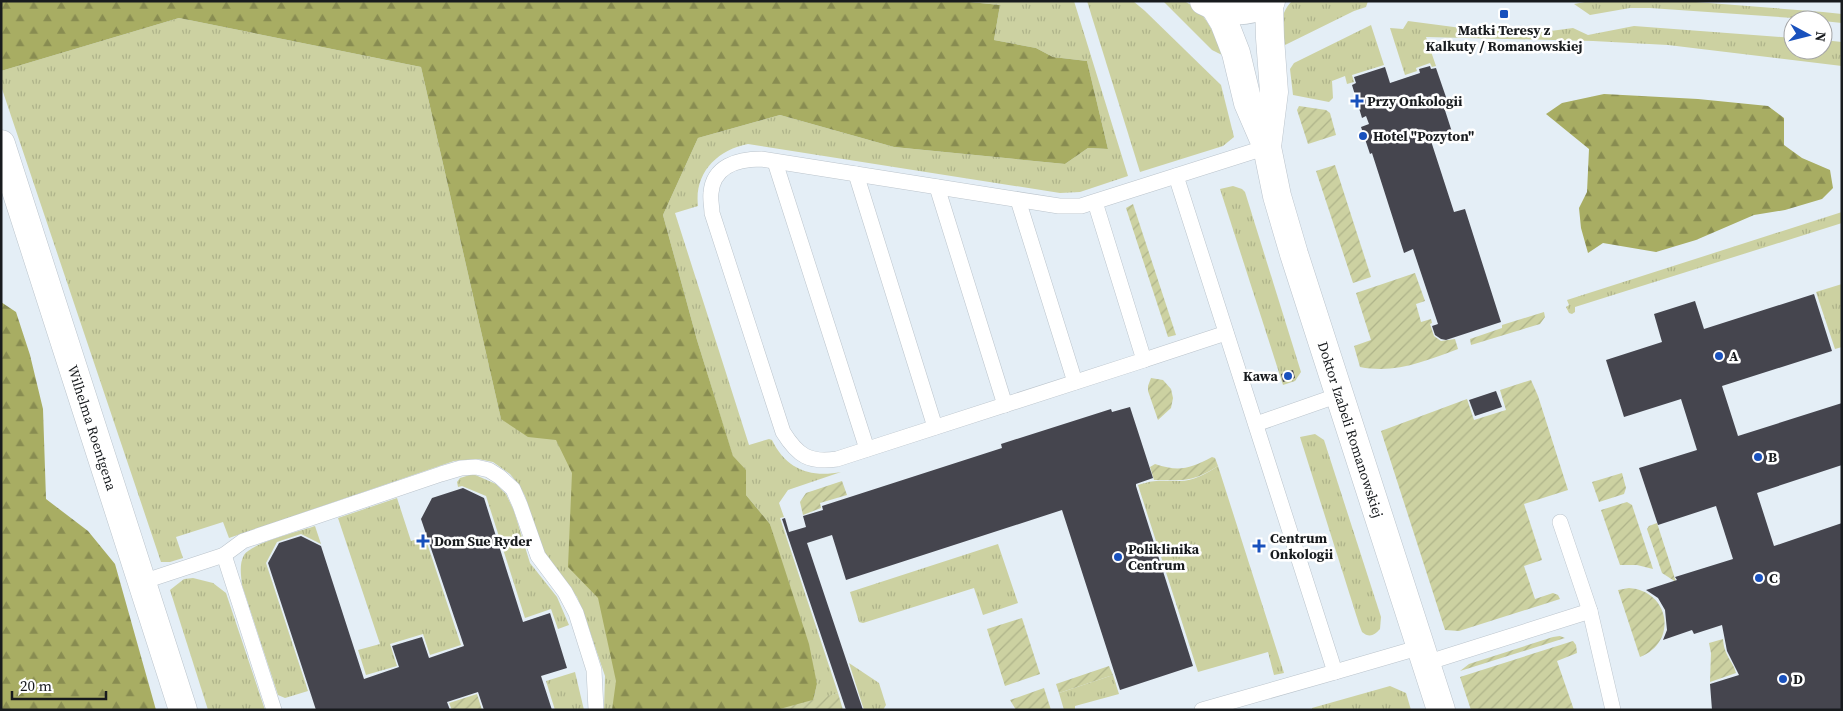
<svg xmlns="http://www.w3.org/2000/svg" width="1843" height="711" viewBox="0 0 1843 711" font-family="'Source Serif 4',serif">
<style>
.grass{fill:url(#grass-tufts)}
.forest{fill:url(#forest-firs)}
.garden{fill:url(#garden-furrows)}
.building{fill:#45454e}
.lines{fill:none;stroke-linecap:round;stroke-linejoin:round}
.lane-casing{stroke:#bbc4cc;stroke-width:16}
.street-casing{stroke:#bbc4cc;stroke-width:29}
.secondary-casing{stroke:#bbc4cc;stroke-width:29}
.lane{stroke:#fff;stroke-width:15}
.street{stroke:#fff;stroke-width:28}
.secondary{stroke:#fff;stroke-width:28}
.poi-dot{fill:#1951bd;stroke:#fff;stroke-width:2}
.labels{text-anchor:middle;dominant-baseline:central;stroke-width:5;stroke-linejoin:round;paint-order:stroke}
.poi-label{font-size:14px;font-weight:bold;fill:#181b1e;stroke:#fff;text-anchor:start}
.street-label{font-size:14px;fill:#181b1e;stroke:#fff}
</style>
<defs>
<pattern id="grass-tufts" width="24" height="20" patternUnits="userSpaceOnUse" patternTransform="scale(1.25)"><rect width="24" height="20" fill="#ccd1a1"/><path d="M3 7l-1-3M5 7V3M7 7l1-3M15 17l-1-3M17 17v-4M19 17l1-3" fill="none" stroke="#aeb38a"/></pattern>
<pattern id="forest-firs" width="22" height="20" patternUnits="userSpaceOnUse" patternTransform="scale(1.25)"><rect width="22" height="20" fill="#a8ad63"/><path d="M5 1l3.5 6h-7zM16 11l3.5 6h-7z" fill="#888c51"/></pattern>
<pattern id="garden-furrows" width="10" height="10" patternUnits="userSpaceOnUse" patternTransform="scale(1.25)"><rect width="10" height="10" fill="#ccd1a1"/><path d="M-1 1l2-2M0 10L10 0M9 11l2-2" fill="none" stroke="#aeb38a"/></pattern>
</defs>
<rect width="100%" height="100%" fill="#e4eef6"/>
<g class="grass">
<path d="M960,1h114l54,175 -48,16 -20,1 -312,-49c-31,6 -54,29 -50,62l-23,7 74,232 20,-6 3,1c14,29 38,38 69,32l-53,18 -9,13 5,14 -4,1 58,175 -25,8 4,-17 -47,-160 -24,-29v-24l-13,-14 -36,-117 -34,-125 35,-77 82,-23 114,32 171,17 23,-16 20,1 -21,-88 -34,-4 -17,-9 -42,-8 6,-35z"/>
<path d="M1087,1h46l12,10 76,74 13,52 -11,9 -83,26z"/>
<path d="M1163,1c6,0 17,-1 23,1 21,11 29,34 38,54l-12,-6z"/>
<path d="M1292,1h76l-2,6 -12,4 -75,37c1,-17 0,-34 13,-47z"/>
<path d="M1590,1h93l140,11 19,2v9l-19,-2v-1l-173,-12h-20l-40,7 -16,-11z"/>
<path d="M179,18l242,49 80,352 124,-38 103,329h-124l1,-34 -22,-65 -6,-14 -34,-45 -18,-56 -6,-11 -9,-11 -17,-12 -15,-3 -24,2 -225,77 -6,-16 -47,15 7,21 -13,4h-9l-160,-476v-15z"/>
<path d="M1408,21l61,8 74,3 30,-4 15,7 46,-9 159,12v12h30v-10l19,2v24l-174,-21 -75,-4 -167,-4 10,29 -4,1 -2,-4 -14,5 1,3 -12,4 -15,-47 13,1z"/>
<path d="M1371,25l13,40 -32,10 2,7 -7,2 -2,-8 -13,5 1,17 -4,4 -36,-7 -3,-26 4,-6z"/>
<path d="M1233,186l9,3 3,3 56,180 -6,9 -12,4 -63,-196z"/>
<path d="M1842,212v11l-267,84v5l-3,2 -3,-1 -3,-6 3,-2 -2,-5z"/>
<path d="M1842,284v63l-7,2 -19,-57z"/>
<path d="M1315,434l9,6 57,177 -1,12c-6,7 -11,9 -18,3l-3,-8 -59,-187z"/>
<path d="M1218,466l66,207 -10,2 -6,-23 -70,20 -60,-187c19,-6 21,-4 39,-4 15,1 29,-7 41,-15z"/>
<path d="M473,474l23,10 10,10 8,17 16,52 27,34 12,28 -11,4 -7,-20 -26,9 -39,-122 -24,-10 -4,1 -1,-5 3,-4z"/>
<path d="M397,498l14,43 14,-4 36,108 -31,10 -7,-21 -33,10 7,22 -31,9 -8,-25 22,-6 -42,-126z"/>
<path d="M315,526l6,18 -20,-10 -24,8 -11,21 42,128 -23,7 -7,-3 -36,-110c-1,-10 -3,-21 2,-30 7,-12 57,-24 71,-29z"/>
<path d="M998,544l20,59 -35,12 -9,-27 -111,35 -4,-1 -9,-30z"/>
<path d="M193,578l20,5 13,10 39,117h-57l-38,-120 14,-11z"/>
<path d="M849,663l30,20 7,22 -3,5h-19z"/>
<path d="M575,672l9,38h-29l-9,-29z"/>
<path d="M1113,675l6,19 -44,12v4h-11l-5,-17z"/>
<path d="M1390,686l16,7 5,17h-99v-2z"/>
</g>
<g class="forest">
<path d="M1,1h959l40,4 -6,35 42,8 17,9 34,4 21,88 -20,-1 -23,16 -171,-17 -114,-32 -82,23 -35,77 34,125 36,116 13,14v25l24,29 39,120 8,40 -4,17 -7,9h-194l4,-29 -18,-83 -30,-31 4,-94 -16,-33 -28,-3 -27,-18 -80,-352 -242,-49 -178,53z"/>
<path d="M1604,94l94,5 70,7 16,12v27l18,13 28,12 3,18 -11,11 -37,11 -31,5 -58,25 -40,12 -53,-9 -15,10 -7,-25 -2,-20 8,-16 2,-43 -43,-35 16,-11z"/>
<path d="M1,302l15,10 14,43 13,54 3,90 42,32 27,33 41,146h-155z"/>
</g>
<g class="garden">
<path d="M1299,106l27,4 4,3 6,22 -28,9 -11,-34z"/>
<path d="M1335,165l36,112 -18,6 -37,-112z"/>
<path d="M1133,204l43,131 -8,2 -42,-129z"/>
<path d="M1415,273l10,28 -9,3 5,18 10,-3 1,4 -2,1 4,12 7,5 14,-2 3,10c-33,12 -62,25 -98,18l-6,-21 17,-6 -15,-47z"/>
<path d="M1544,312l1,5 -5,7 -69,21 -1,-6 32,-11v-3z"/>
<path d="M1151,378l12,2 8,9 2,9 -2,10 -13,12 -10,-29v-5z"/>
<path d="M1531,380l7,16 30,94 -44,14 18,56 -18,6 11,33 18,-6 5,2 2,4 -101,32 -14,-1 -64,-199 86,-32 7,21 32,-10 -6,-20z"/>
<path d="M1212,457l3,1 3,8c-27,17 -34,14 -64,14l-4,-13 5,-3c24,8 34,5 57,-7z"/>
<path d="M1622,473l4,15 -2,6 -25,8 -7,-20z"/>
<path d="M842,481l5,14 -27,8 1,5 -18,7 -3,-13 6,-9z"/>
<path d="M1627,502l5,3 21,64 -16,-4h-17l-19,-55z"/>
<path d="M1657,523l19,59 -14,-9 -15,-44 2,-3z"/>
<path d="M1629,588c41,3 49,54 11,69l-22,-67z"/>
<path d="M1022,618l18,56 -35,12 -18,-57z"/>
<path d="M1560,636l5,2 -105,33 9,-7 84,-27z"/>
<path d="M1723,639c1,17 10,22 13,34l-26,9 1,-29 -2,-10z"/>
<path d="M1573,641l3,4 1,8 -20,8 17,49h-103l-11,-33z"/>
<path d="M1109,666l4,9 -54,18 -3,-9z"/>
<path d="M1044,688l7,22h-35l-6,-10z"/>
<path d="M838,693l5,17h-67z"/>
<path d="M477,694l5,16h-30l-3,-7z"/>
</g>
<g class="building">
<path d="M1430,66l1,3 5,-1 11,32 -5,1 10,31 -20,6 1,2 -2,1 23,71 11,-3 36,113 -55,18 -5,-1 -6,-4 -3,-9 6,-2 -25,-75 -9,4 -32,-100 -2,1 -9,-27 8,-3 -3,-8 -4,2 -10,-33 4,-2 -2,-6 31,-10 5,16 30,-10 -1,-4z"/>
<path d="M1814,294l18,57 -110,35 16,50 104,-33v62l-85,28 17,53 68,-23v187h-130l-2,-26 29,-9 -12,-24 -5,-26 -28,9 -2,-4 -29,10 4,-10 -2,-20 -7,-12 -12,-8 31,-10 -2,-3 58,-18 -17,-53 -58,19 -19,-57 58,-18 -16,-51 -57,18 -18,-57 56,-18 -8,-28 41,-13 9,28z"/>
<path d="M1293,370l2,8 -12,4 -2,-8z"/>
<path d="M1496,391l6,16 -27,9 -6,-16z"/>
<path d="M1130,407l23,71 -17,6v2l57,180 -73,24 -58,-180 -216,70 -14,-45 -25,8 56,167h-17l-64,-191 3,-1 4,14 17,-5 -3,-11 20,-6 -1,-4 180,-58 -1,-4 110,-35 1,3z"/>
<path d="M463,488l21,10 39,124 27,-9 17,55 -26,8 11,34h-68l-6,-18 -31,10 3,8h-134l-48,-147 11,-20 22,-7 20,10 43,133 35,-12 -7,-21 30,-9 7,21 35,-12 -43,-127 11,-21z"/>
</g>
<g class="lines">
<g class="lane-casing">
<g id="lane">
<path d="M775,162l92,287"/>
<path d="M856,174l79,253"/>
<path d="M1176,176l159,496 86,-25"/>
<path d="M937,187l68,218"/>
<path d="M1018,200l57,182"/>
<path d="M1095,202l49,158 -307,99c-28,4 -39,-3 -54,-27l-71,-219c0,-6 -2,-14 -1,-20 2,-27 27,-34 50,-34l298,47h22l186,-59"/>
<path d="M1144,360l82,-27"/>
<path d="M1256,424l83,-29"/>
<path d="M1560,522l30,89 23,99"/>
<path d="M224,555l50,155"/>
<path d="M142,582l82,-27 19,-14 198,-67 20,-6 15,-1 13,3 11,7 13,12 7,16 18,51 27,36 11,21 18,57 2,40"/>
<path d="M1426,663l164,-52"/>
<path d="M1202,710l133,-38"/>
</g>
</g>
<g class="street-casing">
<g id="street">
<path id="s1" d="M1215,7l9,15 12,31 12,50 19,44 10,49 17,58 147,456"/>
<path id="s2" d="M1,144l182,566"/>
<path d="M1267,147l7,-55 -4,-54 -1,-35"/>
</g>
</g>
<g class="secondary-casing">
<path id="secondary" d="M1204,1c22,12 45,13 67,0"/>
</g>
<use href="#lane" class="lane"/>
<use href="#street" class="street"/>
<use href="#secondary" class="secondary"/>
</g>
<g class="poi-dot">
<rect x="1499" y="9" width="10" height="10" rx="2.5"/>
<path d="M1354.5 93.5h5v5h5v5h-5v5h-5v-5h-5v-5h5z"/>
<circle cx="1363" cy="136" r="5"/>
<circle cx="1719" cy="356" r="5"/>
<circle cx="1288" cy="376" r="5"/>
<circle cx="1758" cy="457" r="5"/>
<path d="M420.5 533.5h5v5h5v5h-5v5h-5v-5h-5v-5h5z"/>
<path d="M1256.5 538.5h5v5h5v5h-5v5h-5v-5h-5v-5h5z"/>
<circle cx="1118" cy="557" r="5"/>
<circle cx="1759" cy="578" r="5"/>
<circle cx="1783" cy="679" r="5"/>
</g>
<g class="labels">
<g class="poi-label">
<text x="1504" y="30" text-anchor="middle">Matki Teresy z<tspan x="1504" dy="16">Kalkuty / Romanowskiej</tspan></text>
<text x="1367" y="101">Przy Onkologii</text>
<text x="1373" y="136">Hotel "Pozyton"</text>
<text x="1729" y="356">A</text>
<text x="1278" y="376" text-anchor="end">Kawa</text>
<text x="1768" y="457">B</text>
<text x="1270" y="538">Centrum<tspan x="1270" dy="16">Onkologii</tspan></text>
<text x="434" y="541">Dom Sue Ryder</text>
<text x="1128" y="549">Poliklinika<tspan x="1128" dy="16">Centrum</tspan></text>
<text x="1769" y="578">C</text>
<text x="1793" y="679">D</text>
</g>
<g class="street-label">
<text stroke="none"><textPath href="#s2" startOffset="298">Wilhelma Roentgena</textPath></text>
<text stroke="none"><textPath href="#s1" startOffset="445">Doktor Izabeli Romanowskiej</textPath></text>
</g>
</g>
<rect width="1843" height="711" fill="none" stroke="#181b1e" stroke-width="5"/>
<g transform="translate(1808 35) rotate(97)"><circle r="24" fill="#ffffff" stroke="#a3a4a5"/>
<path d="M0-4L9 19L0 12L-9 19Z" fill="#1951bd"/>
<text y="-8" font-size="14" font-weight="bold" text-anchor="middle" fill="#181b1e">N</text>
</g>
<path d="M12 691v8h94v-8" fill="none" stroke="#181b1e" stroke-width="2.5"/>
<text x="20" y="691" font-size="15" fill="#181b1e" stroke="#ffffff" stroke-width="4" paint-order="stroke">20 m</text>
</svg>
